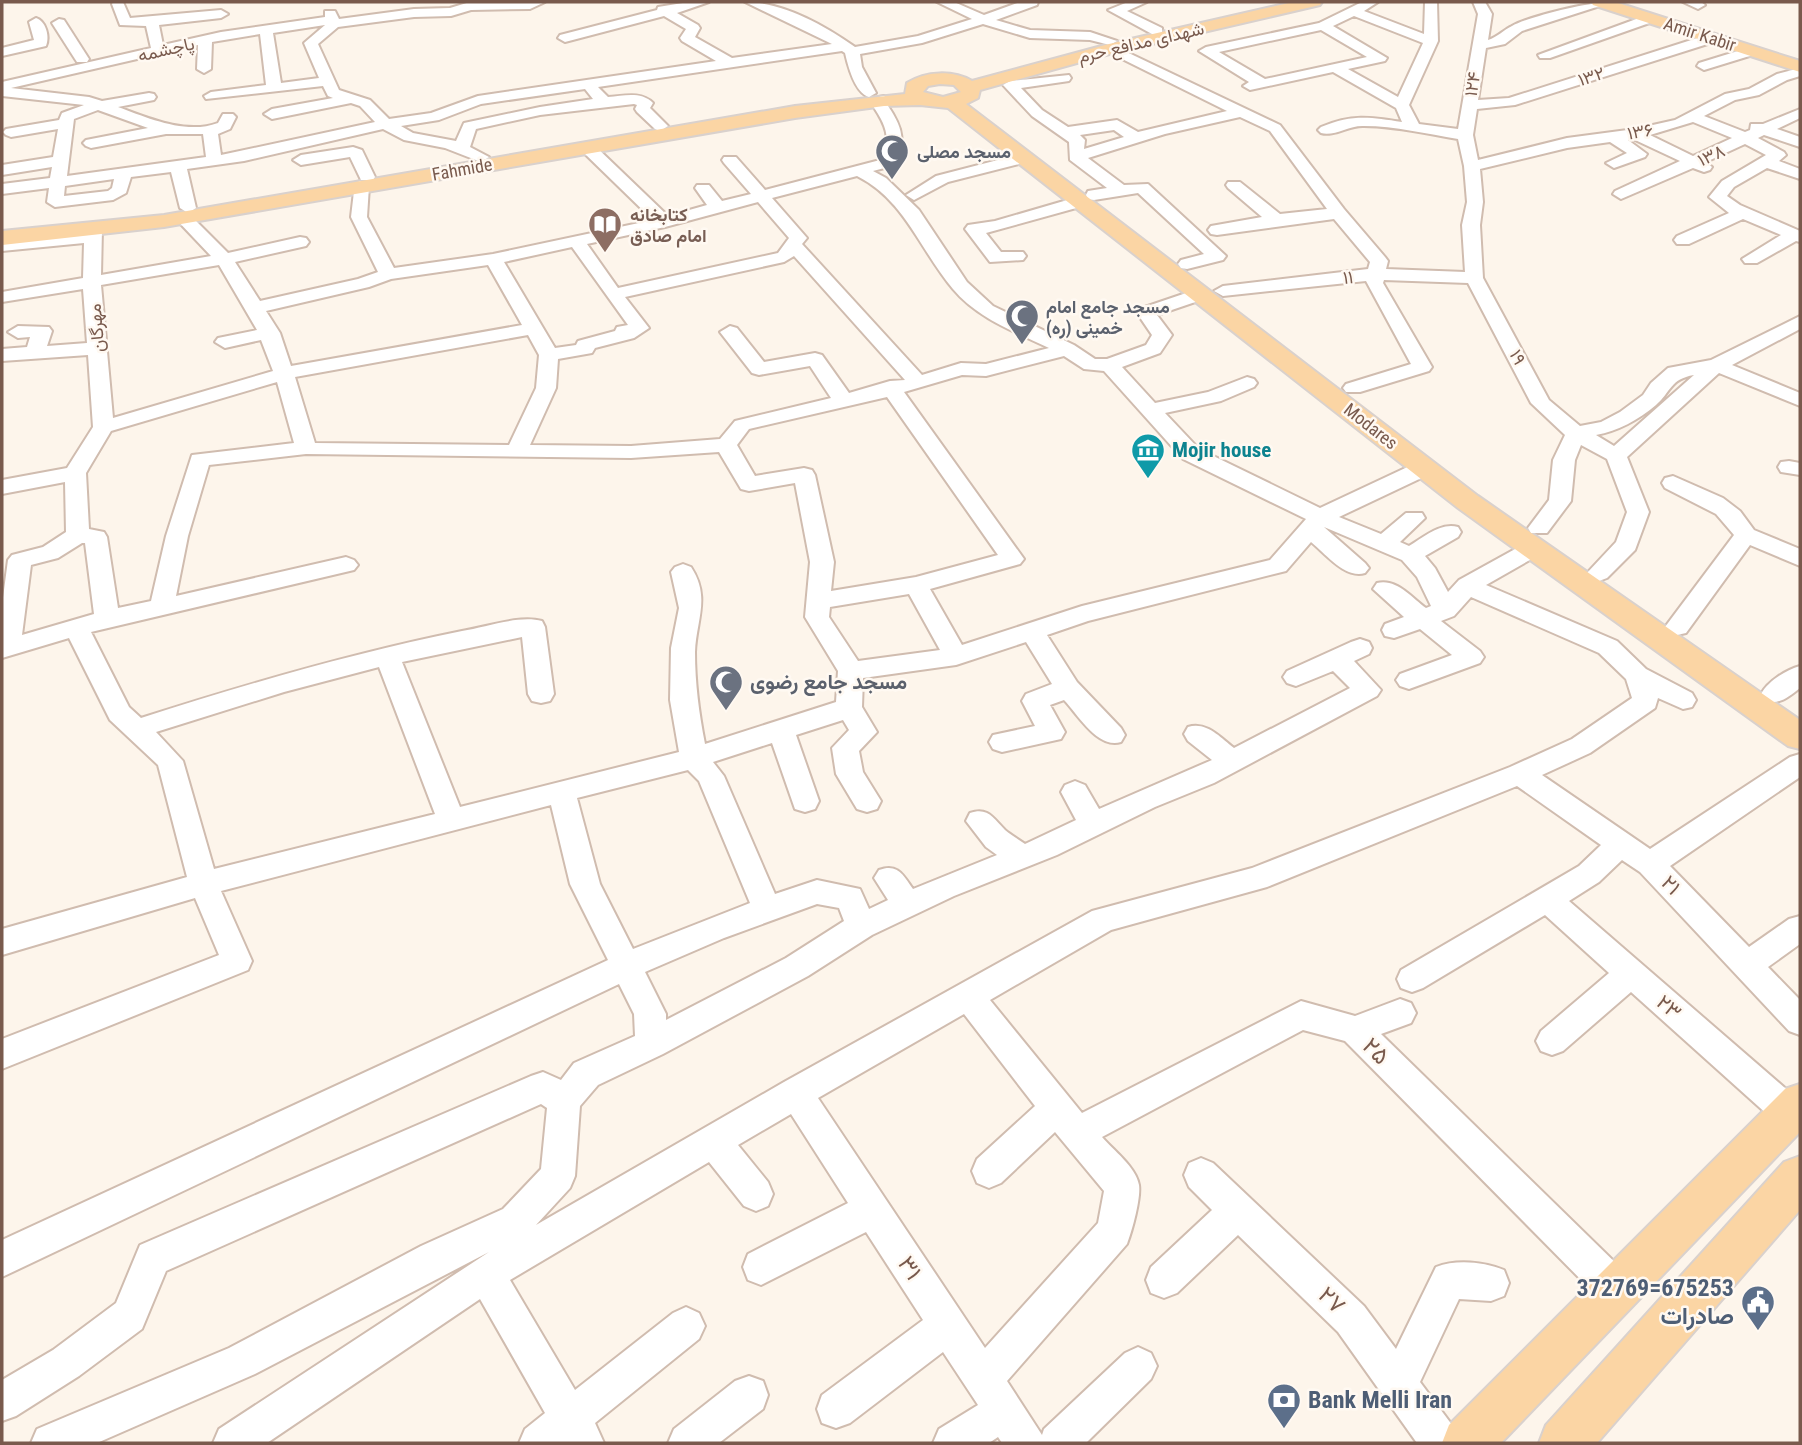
<svg xmlns="http://www.w3.org/2000/svg" width="1802" height="1445" viewBox="0 0 1802 1445" font-family="'Roboto Condensed',Vazirmatn,sans-serif">
<style>
.lines{fill:none;stroke-linecap:round;stroke-linejoin:round}
.minor-casing{stroke:#d0bcaf;stroke-width:4}
.major-casing{stroke:#d9d1cd;stroke-width:4}
.minor{fill:#fff;fill-rule:evenodd}
.major{fill:#fbd5a4;fill-rule:evenodd}
.labels{text-anchor:middle;dominant-baseline:central;stroke-width:5;stroke-linejoin:round;paint-order:stroke}
.far-street-label{font-size:18px;fill:#795a4d;stroke:#fff9f2}
.far-worship-label{font-size:18px;font-weight:bold;fill:#5b616d;stroke:#fff9f2;text-anchor:start}
.far-education-label{font-size:18px;font-weight:bold;fill:#785e54;stroke:#fff9f2;text-anchor:start}
.culture-label{font-size:21px;font-weight:bold;fill:#0d838f;stroke:#fff9f2;text-anchor:start}
.worship-label{font-size:21px;font-weight:bold;fill:#5b616d;stroke:#fff9f2;text-anchor:start}
.street-label{font-size:21px;fill:#795a4d;stroke:#fff9f2}
.near-street-label{font-size:24px;fill:#795a4d;stroke:#fff9f2}
.near-service-label{font-size:24px;font-weight:bold;fill:#4e5e75;stroke:#fff9f2;text-anchor:end}
</style>
<rect width="100%" height="100%" fill="#fdf5eb"/>
<g class="lines">
<g class="minor-casing">
<g id="minor">
<path d="M113,2h10l7,16 91,-8 7,4 -7,4 -62,7 4,20 58,-13 104,-15v-6h10l4,8 75,-10 36,-1 20,-6h75l-15,7 -59,1 -20,6 -37,1 -76,10 -20,17 21,46 31,10 19,19 42,-6 47,-17 238,-35 -34,-20 -2,-3 6,-9 -22,-13 -99,26 -7,-4 2,-3 97,-25 1,-3 31,-5h20l-32,11 21,12 2,3 -5,9 37,21 100,-14 -87,-42c38,0 79,23 110,45l63,-11 54,-17 -35,-17h17l30,13 36,-13h18l-1,3 -41,15 34,10 60,2 27,9 -7,4 -20,-5 -60,-2 -47,-14 -61,19 -62,11 2,13 14,26 -7,4c-14,-4 -21,-31 -24,-44l-3,-2 -244,36 10,10c16,-1 33,-6 45,6l-3,5 18,18 -8,5 -5,-2 -18,-17 -2,-3 2,-4 -3,-1 -94,11 -64,14 -6,18 19,10 -8,5 -36,-14 -41,-8 -21,-11 -139,32 -57,8 9,39 -8,5 -8,-5 -9,-36 -40,5 -5,16 -13,7 -58,7 -8,-5 2,-14 -47,6v-10l48,-6 2,-11 -50,8v-10l51,-8 5,-28 -47,8 -5,-2 -3,-3 3,-3 53,-9 3,-7 22,-8 -82,-9v-14l149,-34 -5,-22 -26,-1 -8,-21zM325,25l-21,18 15,35 -38,5 -8,-50zM260,34l6,51 -55,7 -7,4 2,3 117,-13 5,10 5,2 -61,11 -8,5 8,5 79,-16 9,3 15,16 -154,33 -3,-21 12,-5 6,-12 -3,-3h-10l-5,9c-32,12 -70,-5 -100,-16l36,-7 2,-3 -2,-3 -5,-1 -47,8 -13,-4 -78,-9 187,-43 -1,24 7,4 7,-4 1,-27zM585,89l8,10 -53,8 -76,16 -8,18 -43,-8 -12,-7 38,-6 42,-16zM98,110l50,18 -62,12 -3,3 3,3 5,2 75,-14h37l3,23 -139,19 7,-57zM114,179l-2,9 -4,3 -44,5 1,-10z"/>
<path d="M1128,2h19l-20,9 35,17v6h-10l-44,-24z"/>
<path d="M1362,2h16l-14,9 60,23 1,-32h12l1,39 -29,64 10,19 39,5 20,-115 -5,-12h12l7,12 -4,26c10,-3 15,-10 24,-14 15,-9 83,-26 97,-23l-87,28 -17,13 -19,4 -8,52 31,-2 198,-63 5,-1 7,4 -2,3 -202,64 -38,4 -4,26 5,25 89,-22 68,-9 40,-9 50,-26 24,-5 28,-15 23,-6v8l-13,4 -28,15 -24,5 -31,16 41,16 5,-2 1,-6h12l37,-15v9l-23,11 23,8v10l-36,-12 -6,3 26,14 2,3 -7,6 21,8v10l-33,-11 -33,19 -7,9 13,9 60,26v11l-4,-1 -39,22h-12l-3,-4 39,-24 -38,-16 -54,25h-12l-3,-4 3,-4 52,-23 -20,-16 13,-16 44,-26 -21,-11 -39,18 6,5 -2,3 -6,2 -11,-4 -72,31 -8,-5 2,-3 65,-30 -47,-22 -5,1 19,14 -2,3 -31,11 -8,-5 21,-10 -17,-11 -43,6 -87,21 3,33 -3,23 3,53 66,122 31,26 21,-4 19,-10 23,-17 8,-12 17,-15 43,-8 89,-44v13l-68,36 68,28v13l-81,-33 -92,84 22,55 -14,38 -28,28 -8,3 -8,-3 -4,-5 29,-31 11,-30 -20,-53 -26,-14 -6,15 -4,41 -24,32h-16l-3,-5 21,-28 4,-40 12,-25 -34,-32 -63,-120 -84,-3 -1,3 49,84 -3,4 -69,21h-14l-3,-4 3,-4 65,-20 -45,-83 -143,15 -9,-5 9,-5 145,-17 2,-7 -36,-43 -117,16 -6,-1 -3,-4 3,-4 51,-9 -34,-29 -2,-3 2,-3h12l40,32 47,-5 -57,-78 -30,-14 -75,17 -77,24 36,27 24,-1 78,72 -3,4 -36,9 -6,-1 -3,-4 3,-4 23,-6 -66,-61 -44,7 -6,-1 -2,-4 2,-4 19,-3 -37,-28 -1,-18 -37,-26 -29,-31 7,-4 59,-6 2,3 -2,3 -48,7 21,22 26,17 49,-7 21,12 89,-21 -125,-62 7,-4 5,1 166,79 64,84 41,48 3,4 -2,8 79,3 -3,-47 5,-23 -3,-36 -6,-27c-31,-5 -63,-13 -94,-13 -15,-1 -30,11 -43,7l-3,-3 3,-3c31,-13 49,-10 81,-5l-6,-14 -63,-36 -83,18 -7,-4 6,-4 -50,-31 7,-4 113,-24zM1354,16l69,27 -25,54 -50,-28 37,-8 2,-3 -54,-32zM1321,30l46,27 -102,22 -46,-27zM1693,122l39,16 -39,18 -43,-21zM1114,130l10,7 -40,12 1,-9 -5,-5zM1694,375l-80,71 -18,-11c22,-4 42,-15 60,-30 15,-13 14,-26 38,-30z"/>
<path d="M1683,2h18l4,3 -7,4z"/>
<path d="M1650,14l7,4 -2,3 -105,37h-10l-2,-3z"/>
<path d="M36,18c10,3 14,19 10,28l-44,10v-8l32,-8 -5,-18z"/>
<path d="M59,19l5,1 25,39 -2,3h-10l-2,-3 -23,-36z"/>
<path d="M1751,47l7,4 -2,3 -52,16 -7,-4 2,-3z"/>
<path d="M884,96l7,4 -3,6c15,22 19,37 4,60l-19,5 13,7 33,32 48,72 26,24 81,39 21,14h12l39,-14 6,-10 -15,-22 2,-4 56,-19h12l3,4 -3,4 -50,17 15,20 -12,18 -38,14 33,36 53,-11 39,-15 7,2 3,4 -3,4 -33,14 -56,12 34,36 121,59 96,-45h16l3,5 -3,5 -93,44 42,17 25,-21h16l3,5 -25,24 9,4c15,-9 32,-24 49,-19l3,5 -3,5 -33,19 10,12 13,24 11,-12 67,-37 8,-2 8,2 4,5 -4,5 -56,32 131,56 29,28 46,24 4,7 -4,7 -9,2 -25,-11 -3,10 -65,45 -48,22 108,74 140,-92 10,-3v23l-130,89 79,81 40,-28 11,-3v28l-32,23 32,33v35l-11,-4 -149,-159 -18,-12 -23,22 -30,19 231,200v24l-10,4 -12,-5 -147,-132 -68,59 -11,4 -11,-4 -5,-10 5,-10 68,-58 -64,-58 -122,73 -11,4 -11,-4 -4,-9 4,-9 178,-104 22,-21 -84,-59 -250,101 -156,43 -121,70 92,113 219,-112 54,15 45,-17 11,4 5,10 -5,10 -30,11 249,243 5,13 -5,13 -13,5 -13,-5 -259,-262 -42,-11 -201,107c11,13 34,30 37,48 2,13 -7,46 -12,59l-120,137 35,54 2,-6 81,-76 13,-6 13,6 6,13 -6,13 -65,64h-84l-4,-6 -9,6h-56l6,-14 39,-24 -35,-53 -93,71 -14,5 -14,-5 -5,-14 5,-14 101,-75 -57,-88 -105,53 -13,-5 -5,-13 5,-13 100,-51 -57,-89 -53,31 30,37 5,12 -5,12 -12,5 -12,-5 -35,-44 -199,118 65,110 98,-77 13,-6 13,6 6,13 -6,13 -104,84 9,20h-85l6,-14 20,-16 -65,-114 -213,144h-54l6,-14 270,-177 -234,122 -158,69h-66l6,-14 192,-81 192,-102 82,-37 38,-40 6,-61 -6,-4 -375,167 -24,58 -63,47 -63,40 -14,5v-41l51,-30 63,-47 24,-58 391,-169 12,-4 18,8 13,-17 61,-27 -1,-22 -15,-30 -617,293v-37l606,-280 -38,-76 -19,-79 -330,86 31,70 -4,9 -246,99v-30l217,-84 -24,-57 -193,57v-26l185,-52 -29,-112 -48,-45 -41,-82 -67,20v-53l6,-45 4,-5 31,-8 23,-15 -1,-50 -63,12v-14l65,-12 26,-41 -5,-72 -86,6v-12l25,-2 3,-10 -12,1 -10,-6 10,-6 31,1 3,4 -5,15 40,-3 -4,-54 -81,13v-10l81,-14 1,-35 -82,8v-10l82,-8 3,-8h12l3,4 -1,46 110,-19 -36,-38 8,-5 6,1 39,39 72,-16 6,1 3,4 -3,4 -71,16 25,39 98,-22 20,-7 -27,-55 4,-34 6,-2 8,5 -2,31 27,51 99,-14 160,-34 -71,-69 -2,-3 2,-3h12l74,71 39,-11 -12,-17 2,-3h12l13,16 29,-7 -27,-31 -2,-3 2,-3h12l29,33 115,-30c13,-21 5,-36 -7,-54l6,-9zM857,176c48,24 63,74 96,113 25,30 63,43 96,59l-63,16 -25,-1 -39,12 -120,-131 5,-6 -35,-40zM758,202l31,36 -11,15 -160,35 -31,-44 78,-17zM572,247l56,78 -11,2 -2,4 -37,10 -2,4 -21,3 -51,-86zM794,256l111,124 -15,1 -41,12 -27,-38 -7,-2 -51,9 -27,-34 -7,-2 -10,6 32,41 7,2 51,-9 21,32 -96,23 -15,18 -89,7 -101,-1 26,-57 2,-29 34,-6 3,-5 39,-10 15,-10 -24,-31 159,-35zM219,265l38,65 -39,8 -3,4 10,6 36,-8 12,31 -160,47 -12,-133zM488,265l34,60 -231,41 -11,-33 -14,-22 103,-24 22,-8zM528,335l11,20 -3,33 -27,57 -194,-2 -20,-66zM1064,356l20,13 20,2 79,88 123,60 -36,41 -188,46 -120,39 -32,-56 90,-25 4,-5 -120,-167 58,-17 24,1zM277,382l17,61 -102,12 -26,81 -15,65 -33,7 -11,-71 -3,-5 -15,-3 -3,-56 25,-42zM887,397l111,158 -82,22 -85,14 3,-29 -19,-87 -3,-5 -8,-2 -49,8 -18,-31 12,-16zM719,452l22,37 8,2 46,-8 15,79 -5,55 33,54 -2,31 -131,42c-6,-31 -10,-60 -10,-92 1,-31 16,-55 -4,-85l-8,-3 -8,3 -4,5 8,36 -8,40 -1,52 9,52 -219,55 -58,-145 120,-25 6,57 4,7 9,2 9,-2 4,-7 -9,-67 -3,-6c-23,-6 -56,6 -80,10 -109,22 -215,53 -321,87l-12,-11 -38,-75 263,-62 4,-5 -4,-5 -8,-3 -170,39 12,-60 21,-71 97,-11 325,4zM1324,527l78,33 15,17 14,29 -5,2c-15,-11 -30,-30 -49,-25l-4,6 31,28 -19,7 -3,6 3,6 9,2 26,-9 32,26 -52,19 -4,6 4,6 9,3 71,-26 4,-6 -4,-6 -39,-30 13,-5 17,-19 128,56 27,26 6,19 -60,41 -62,28 -258,101 -160,43 -308,171 -248,143 34,-37 5,-12 5,-70 18,-21 65,-31 145,-78 64,-41 82,-39 103,-41 98,-48 59,-24 163,-87 4,-6 -27,-29 15,-7 3,-6 -3,-6 -9,-3 -9,3 -64,29 -4,6 4,6 9,3 37,-15 17,17 -116,60c-14,-11 -28,-27 -46,-21l-4,7 4,7 24,19 -113,49 -14,-24 -10,-4 -10,4 -4,7 15,28 -51,24c-7,-5 -14,-9 -20,-14 -12,-12 -17,-23 -35,-17l-4,8 20,26 11,8 -84,34c-10,-14 -15,-26 -34,-19l-5,8 14,22 -19,9 -9,-20 -43,-9 -42,14 -51,-118 -11,-14 59,-19 23,66 10,3 10,-3 4,-8 -23,-66 47,-15 6,10 -17,18 4,26 21,35 10,3 10,-3 4,-8 -18,-29 -4,-21 18,-19 -15,-25 1,-29 93,-13 70,-23 26,42 -26,10 -4,7 13,25 -42,9 -4,7 4,7 9,3 59,-13 4,-7 -15,-27 14,-5c15,16 34,49 57,42l4,-7 -4,-7 -44,-46 -30,-47 41,-14 198,-50 25,-29c15,12 34,37 54,31l4,-5 -4,-5zM82,543h3l9,71 -72,21 9,-70 27,-7zM909,594l31,56 -82,11 -29,-44 1,-10zM379,667l56,147 -221,55 -31,-108 -27,-29 128,-40zM688,770l11,11 51,122 -117,46 -33,-65 -23,-86zM817,904l22,4 5,13 -58,37 -120,62v-6l-21,-42 79,-34zM964,1014l71,92 -58,53 -5,12 5,12 12,5 12,-5 54,-51 49,59 -6,32 -113,125 -167,-250z"/>
<path d="M353,147l9,3 13,27 -2,3h-12l-11,-23 -49,8 -8,-5 8,-5z"/>
<path d="M1025,153l8,5 -2,3 -83,21 -34,18 -8,-5 30,-19z"/>
<path d="M1081,196l6,1 2,4 -2,4 -101,28 15,19h22l3,4 -3,4 -33,2 -25,-33 3,-4 27,-4z"/>
<path d="M1789,461l11,2v12l-19,-3 -3,-5 3,-5z"/>
<path d="M1673,476l50,22 17,13 14,19 46,19v17l-50,-21 -64,88 -9,2 -9,-2 -3,-6 69,-92 -18,-21 -51,-26 -3,-5 3,-5z"/>
<path d="M1800,666v22c-12,9 -20,17 -35,13l-4,-7c7,-13 25,-24 39,-28z"/>
<path d="M1201,1158l12,5 151,143 32,43 40,-82c21,-8 48,-5 68,3l5,13 -5,13 -13,5 -32,-2 -39,83 35,47 6,14h-44l-79,-111 -100,-97 -61,58 -13,5 -13,-5 -5,-13 5,-13 61,-57 -23,-23 -5,-12 5,-12z"/>
<path d="M749,1376l14,5 5,14 -5,14 -44,34h-51l6,-14 61,-48z"/>
</g>
</g>
<g class="major-casing">
<g id="major">
<path d="M1293,2h29l-2,3 -207,48 -133,37 -2,8 -12,6 512,392 322,224v29l-12,-3 -330,-238 -510,-400 -28,-3 -36,1 -89,12 -631,109 -162,18v-14l162,-16 631,-109 110,-12 2,-11c19,-12 46,-13 65,-2l137,-37zM940,84l14,1 7,7 -18,5 -20,-5 5,-6z"/>
<path d="M1591,2h24l185,59v11l-207,-67z"/>
<path d="M1800,1084v48l-299,311h-59l7,-18 336,-336z"/>
<path d="M1800,1156v54l-203,233h-58l7,-18 238,-263z"/>
</g>
</g>
<use href="#minor" class="minor"/>
<use href="#major" class="major"/>
</g>
<defs>
<g id="mosque-pin" transform="scale(1.75)"><path d="M0 17L-7.5 6A9.5 9.5 0 1 1 7.5 6Z" fill="#6b7280" stroke="#fff9f2"/><path d="M3.5-4.9A6 6 0 1 0 3.5 4.9A5 5 0 1 1 3.5-4.9Z" fill="#fff"/></g>
<g id="library-pin" transform="scale(1.75)"><path d="M0 17L-7.5 6A9.5 9.5 0 1 1 7.5 6Z" fill="#8d6e63" stroke="#fff9f2"/><path d="M-6-4Q-3-5.5-.7-3.5V5Q-3 3-6 4ZM6-4Q3-5.5 .7-3.5V5Q3 3 6 4Z" fill="#fff"/></g>
<g id="museum-pin" transform="scale(1.75)"><path d="M0 17L-7.5 6A9.5 9.5 0 1 1 7.5 6Z" fill="#0f9aa8" stroke="#fff9f2"/><path d="M0-6L6-3V-2H-6V-3ZM-5-1h2V3h-2ZM-1-1h2V3h-2ZM3-1h2V3H3ZM-6 4H6V6H-6Z" fill="#fff"/></g>
<g id="civic-pin" transform="scale(1.75)"><path d="M0 17L-7.5 6A9.5 9.5 0 1 1 7.5 6Z" fill="#5c6f8a" stroke="#fff9f2"/><path d="M-.6-6.5H3V-4.5H.6V-3L4-1V1h2V6H-6V1h2V-1L-.6-3ZM-1.2 2.5V6h2.4V2.5Z" fill="#fff"/></g>
<g id="bank-pin" transform="scale(1.75)"><path d="M0 17L-7.5 6A9.5 9.5 0 1 1 7.5 6Z" fill="#5c6f8a" stroke="#fff9f2"/><path d="M-6-4H6V4H-6ZM0-2.3a2.3 2.3 0 1 0 0 4.6a2.3 2.3 0 1 0 0-4.6Z" fill="#fff"/></g>
</defs>
<g fill-rule="evenodd">
<use href="#mosque-pin" x="892" y="151"/>
<use href="#library-pin" x="605" y="224"/>
<use href="#mosque-pin" x="1022" y="316"/>
<use href="#museum-pin" x="1148" y="450"/>
<use href="#mosque-pin" x="726" y="682"/>
<use href="#civic-pin" x="1758" y="1302"/>
<use href="#bank-pin" x="1284" y="1400"/>
</g>
<g class="labels">
<g class="far-street-label">
<text transform="translate(1700 34) rotate(18)">Amir Kabir</text>
<text transform="translate(1141 42) rotate(-13)">شهدای مدافع حرم</text>
<text transform="translate(166 49) rotate(-13)">پاچشمه</text>
<text transform="translate(1591 76) rotate(-18)">۱۳۲</text>
<text transform="translate(1472 84) rotate(-81)">۱۲۴</text>
<text transform="translate(1640 131) rotate(-10)">۱۳۶</text>
<text transform="translate(1711 155) rotate(-25)">۱۳۸</text>
<text transform="translate(462 169) rotate(-10)">Fahmide</text>
<text transform="translate(1348 277) rotate(-5)">۱۱</text>
<text transform="translate(96 328) rotate(-95)">مهرگان</text>
<text transform="translate(1518 357) rotate(61)">۱۹</text>
<text transform="translate(1371 426) rotate(38)">Modares</text>
</g>
<g class="far-worship-label">
<text x="917" y="151">مسجد مصلی</text>
<text x="1046" y="306">مسجد جامع امام<tspan x="1046" dy="21">خمینی (ره)</tspan></text>
</g>
<g class="far-education-label">
<text x="630" y="214">کتابخانه<tspan x="630" dy="21">امام صادق</tspan></text>
</g>
<g class="culture-label">
<text x="1172" y="450">Mojir house</text>
</g>
<g class="worship-label">
<text x="750" y="682">مسجد جامع رضوی</text>
</g>
<g class="street-label">
<text transform="translate(1671 885) rotate(46)">۲۱</text>
<text transform="translate(1669 1007) rotate(41)">۲۳</text>
</g>
<g class="near-street-label">
<text transform="translate(1376 1051) rotate(45)">۲۵</text>
<text transform="translate(910 1268) rotate(57)">۳۱</text>
<text transform="translate(1332 1300) rotate(44)">۲۷</text>
</g>
<g class="near-service-label">
<text x="1734" y="1288">372769=675253<tspan x="1734" dy="28">صادرات</tspan></text>
<text x="1308" y="1400" text-anchor="start">Bank Melli Iran</text>
</g>
</g>
<rect width="1802" height="1445" fill="none" stroke="#795a4d" stroke-width="7"/>
</svg>
